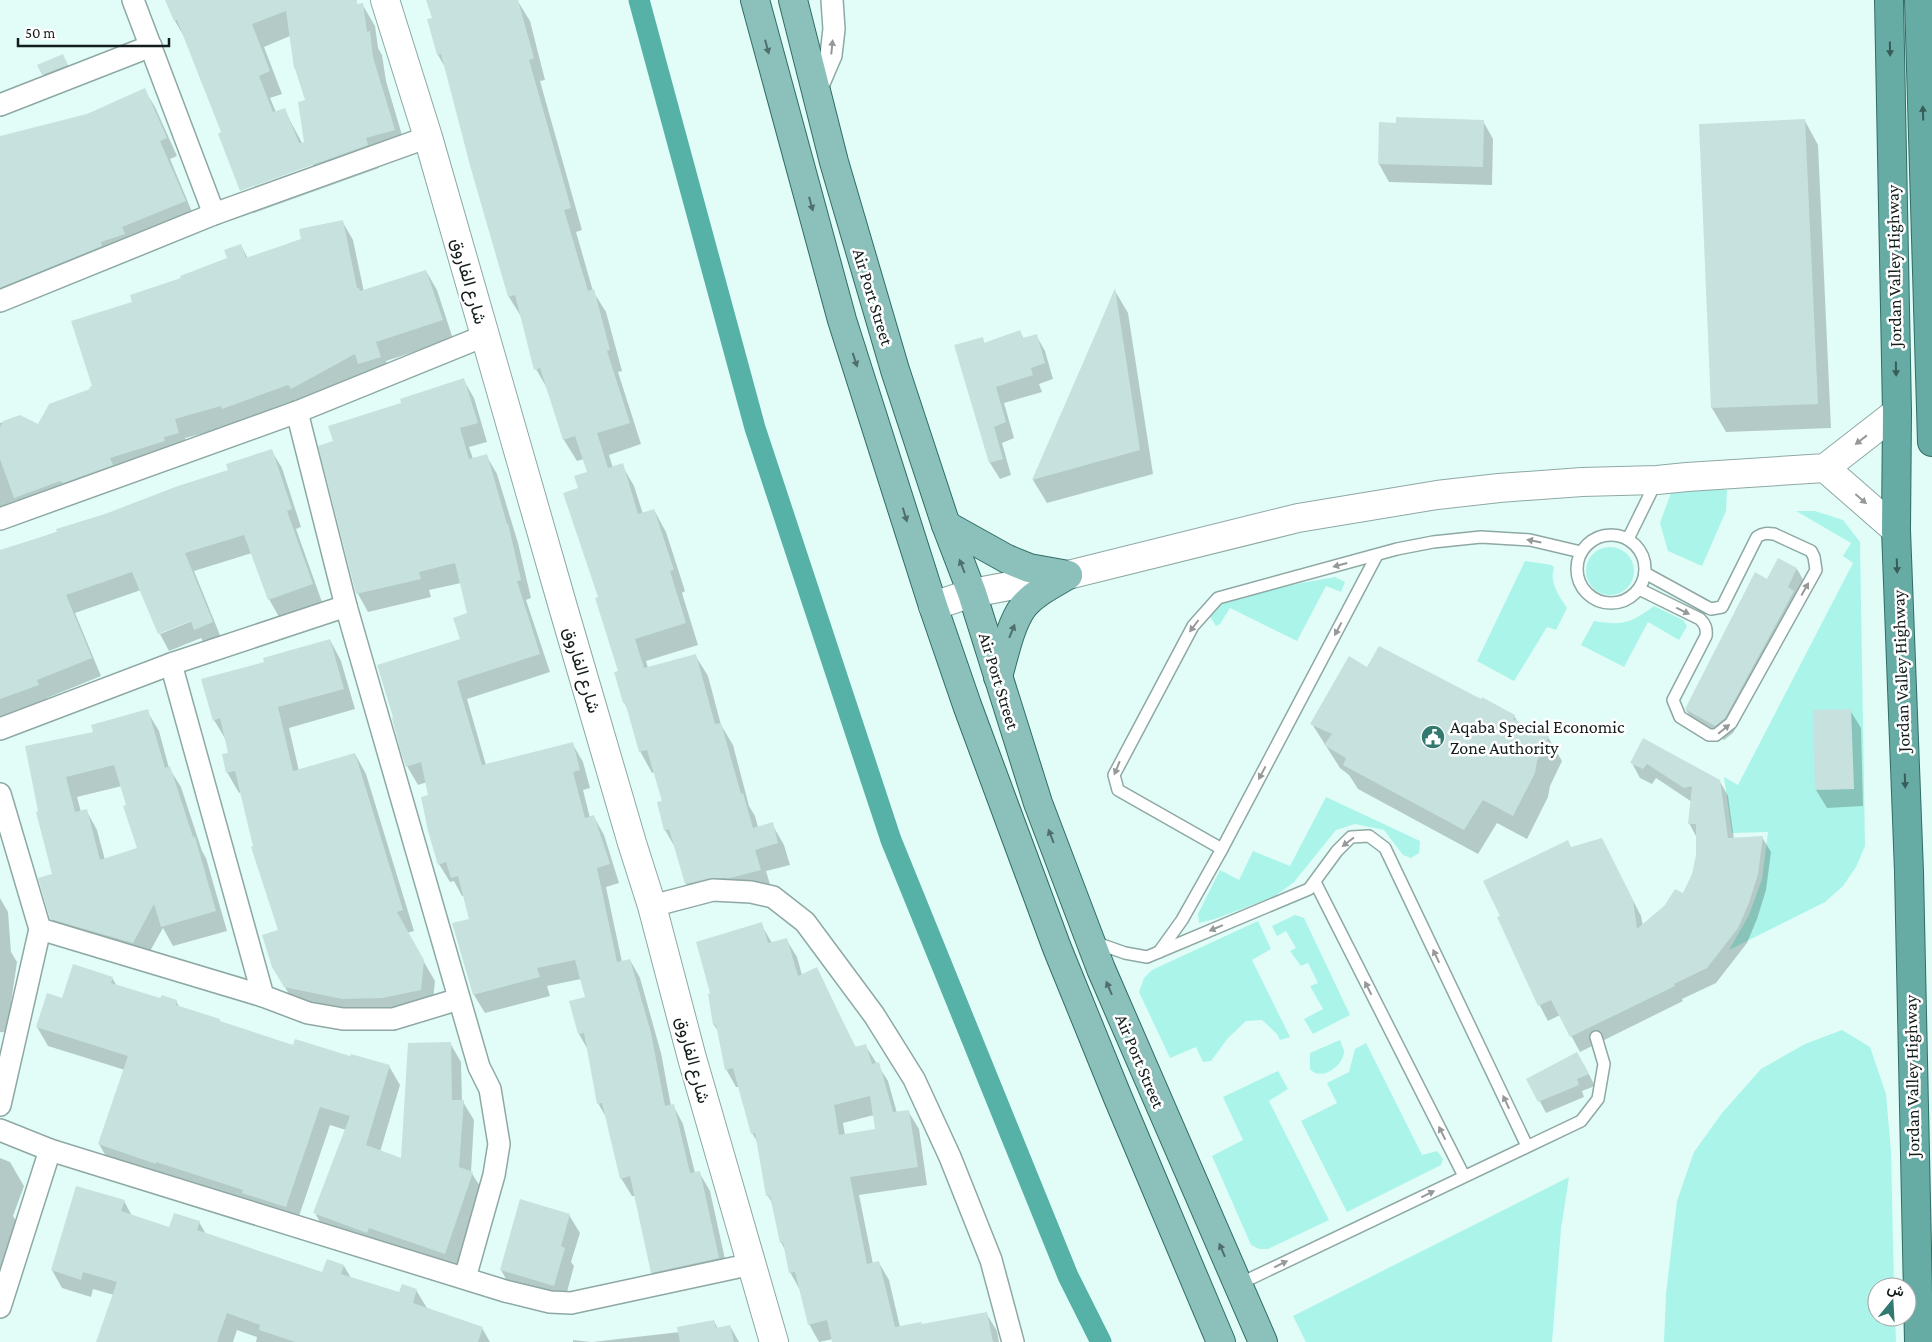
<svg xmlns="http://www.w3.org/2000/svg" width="1932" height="1342" viewBox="0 0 1932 1342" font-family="'Crimson Pro',Vazirmatn,serif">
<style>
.green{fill:#abf4e9}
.shadow{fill:#0003;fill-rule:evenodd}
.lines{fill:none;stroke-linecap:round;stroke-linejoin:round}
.canal{stroke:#56b2a6;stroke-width:21}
.building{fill:#c7e2de;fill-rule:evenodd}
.service-casing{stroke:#8ea8a4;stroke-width:14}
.minor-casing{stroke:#8ea8a4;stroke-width:24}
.secondary-casing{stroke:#8ea8a4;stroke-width:30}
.primary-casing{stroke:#306d65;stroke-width:30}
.trunk-casing{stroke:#306d65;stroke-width:30}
.service{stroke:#fff;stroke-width:11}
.minor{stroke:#fff;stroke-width:21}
.secondary{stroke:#fff;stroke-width:28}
.primary{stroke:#8cc1bb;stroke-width:28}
.trunk{stroke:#66aca4;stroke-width:28}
.oneway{fill:#506f6c}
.oneway2{fill:#959999}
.oneway3{fill:#385d59}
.labels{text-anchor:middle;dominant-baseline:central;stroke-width:5;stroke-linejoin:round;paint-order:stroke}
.street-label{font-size:18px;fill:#131d1c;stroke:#fff}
.poi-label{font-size:18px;fill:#131d1c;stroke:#fff;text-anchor:start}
</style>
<rect width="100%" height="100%" fill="#e2fdf8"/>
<g class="green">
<path d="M1694,486l33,4 -1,21 -24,55 -34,-15 -8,-28 12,-33z"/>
<path d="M1796,511h19l28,9 17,22 5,304 -9,21 -13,19 -18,16 -96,48 20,-35 13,-36 6,-47 -36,1 -8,-56 14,8 115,-222 -10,-7 8,-13z"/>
<circle cx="1610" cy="571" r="24"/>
<path d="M1525,561l27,4 2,3c-5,14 5,28 13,40l-11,22 -9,-3 -33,54 -37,-20z"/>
<path d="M1335,577l10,5 -4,10 -15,-6 -29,55 -67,-33 -10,16 -4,2 -7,-11 13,-12 14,-8z"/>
<path d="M1654,606l29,14 4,6 -8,14 -31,-18 -24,45 -43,-22 13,-24c28,5 37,2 60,-15z"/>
<path d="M1326,797l94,44 -1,12 -8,5 -8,-3 -19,-25 -29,-6 -19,6 -42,52 -19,14 -60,23 -16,4 -1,-9 22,-44 19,10 14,-29 37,15z"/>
<path d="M1295,915l9,3 46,97 -37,19 -9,-15 19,-10 -13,-23 8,-3 -10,-20 -7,3 -11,-15 6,-3 -10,-17 -9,5 -5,-10z"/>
<path d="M1258,921l13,28 -19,11 38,77 -10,3 -3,-6 -15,-14 -16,1 -18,17 -17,23 -8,1 -7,-15 -26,11 -31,-66 5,-14 8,-8z"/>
<path d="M1842,1030l28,17 16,47 5,58 3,135h-17v30h18l1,25h-232l2,-48 11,-93 17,-49 28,-39 39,-44 44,-25z"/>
<path d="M1340,1040c1,3 3,8 4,11 0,15 -23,31 -34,18v-16z"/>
<path d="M1366,1043l56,112 15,-4 6,8 -2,6 -94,47 -46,-91 36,-18 -10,-20 22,-11 6,-23z"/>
<path d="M1278,1071l10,18 -19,12 60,119 -61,29h-9l-8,-4 -39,-89 31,-16 -20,-43z"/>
<path d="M1569,1177l-8,52 -9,113h-246l-13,-26z"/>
</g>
<g class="shadow">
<path d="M167,0h187l1,5 7,-1 13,22 3,22 4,7 4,26 21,71 -30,9 2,7 -125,45 -12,-21 71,-26v-2l-90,-31 -37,-93 -11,-19zM290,36l5,32 11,33 -1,42h-3l-18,-34 -8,3 -6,-14 12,-4 -18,-47z"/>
<path d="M428,0h89l13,21 15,59 -5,1 42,149 -6,2 17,59 13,21 16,59 -4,1 23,72 -32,11 4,13 9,-3 12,21 9,28 11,-4 12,22 19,59 -3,2 16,52 -52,16 2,7 47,-13 13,21 13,49 12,20 16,61 6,10 3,11 14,-3 12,21 6,20 -24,6 6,20 -49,8 -25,6 -12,-21 -10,-35 -11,-19 -2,-28 -8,-30 -3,1 -12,-22 -11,-39 -5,-10 -4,-30 -21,-74 -19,-109 9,-16 -5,-14 -7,2 -13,-21 -16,-50 -12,-21 -14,-51 -13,-21 -37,-128 -26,-100 -8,-14 -10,-35 5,-2z"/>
<path d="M62,55l7,12 -19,19 -11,-20z"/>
<path d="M144,89l11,18 22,49 -7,3 25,60 -190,88 -5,6v-176l87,-22z"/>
<path d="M1483,121l10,18 -1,46 -103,-3 -10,-18 18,-40z"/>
<path d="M1805,121l13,24 13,283 -105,4 -14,-24 -12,-283z"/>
<path d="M342,221l11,19 11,52 62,-21 11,19 16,49 -67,22 5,15 -88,32 -118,30 4,14 -163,64 -9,-16 -17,8v-85l20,-6 19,9 53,-36 42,-88 94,-43 13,-14 7,14 54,-20z"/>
<path d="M1115,291l13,22 25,161 -106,29 -14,-23z"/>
<path d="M1020,332l4,7 12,-4 9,16 8,28 -14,5 3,8 -38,11 10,35 -12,5 9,32 -11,4 -10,-16 -8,-125 3,6z"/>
<path d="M463,379l11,19 13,44 -18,5 4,12 13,-4 11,19 21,69 13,55 -5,2 24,72 -83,27 19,66 86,-22 11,19 7,26 -7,2 7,28 4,-1 10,18 15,48 -13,4 16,75 8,-2 10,18 21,75 10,53 2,-1 10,19 12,49 4,-1 11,19 19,86 -66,14 -11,-19 -17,-76h-3l-11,-18 -14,-59 -9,-16 -10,-53 -9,-16 -8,-32 15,-4 -5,-19 -34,7 3,10 -65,17 -11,-18 -21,-71 17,-4 -6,-24h-2l-8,-15 -4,1 -11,-18 -12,-82 -9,3 -11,-19 55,-126 6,-26 -7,-31 -32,7 2,7 -63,15 -10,-18 -38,-148 14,-4 69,-39z"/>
<path d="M271,450l11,18 19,59 -5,2 26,73 -43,15 -10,-18 -17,-46 -58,18 28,69 -16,7 -5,-9 -32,13 -9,-17 37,-15 -1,-2 -37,15v2l-18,-44 -66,23 26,63 -54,22 1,5 -48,17v-168l229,-81z"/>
<path d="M1797,569l8,14 -3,23 -69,127 -9,7 -29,-16 -9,-14 82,-129z"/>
<path d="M330,640l11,21 14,48 -66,19 10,43 56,-17 11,20 48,157 -7,2 28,48 -3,29 -135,-2 -24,-42 7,-35 -25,-84 -14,-55 -2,1 -12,-21 2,-18 -3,-14 -12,-20 52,-57z"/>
<path d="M1368,668l113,33 33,15 4,6 30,15 14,24 -12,25 -2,11 -21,42 -30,-16 -19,31 -120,-65 -9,-14 -9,-7 -28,-44z"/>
<path d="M1850,710l11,18 2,78 -36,2 -11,-18z"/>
<path d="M147,711l12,20 10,37 12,19 21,64 4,7 21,73 -54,15 -10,-18 -19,34 -81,-23 -12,-21 2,-43 -16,-62 57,-80zM122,786l16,63 -33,11 -8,-30 -11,-20 -5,2 -4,-15z"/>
<path d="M1643,740l76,40 9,16 6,43 28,-2 9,15 -5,38 -9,29 -10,24 -31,40 -34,16 1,2 -103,51 -20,-37 -12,6 -8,-15 -41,-88 72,-70 31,-8 39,76 2,10 41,-32 9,-20 4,-19v-17l-8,-15 3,-21 -36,-24 -4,6 -12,-6 -8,-15z"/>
<path d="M0,898l8,14 3,40 6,10 -6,41 4,7 -3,23 -12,-1v2z"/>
<path d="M761,924l11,19 14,-4 11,18 5,18 14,-6 40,79 9,-3 23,36 9,32 11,-2 11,18 8,56 -68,10 14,69 6,-1 10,17 11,47 22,-2 64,-12 11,18 2,11h-166v-3l-14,3 -10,-18 -9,-34 -10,-18 -5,-22 -4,-8 -7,-36 -6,-10 -10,-53 -6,-10 -13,-46h-3l-10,-18 -7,-37 -5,-7zM874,1115l2,15 -31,5 -2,-12z"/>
<path d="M112,978l5,8 44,14 15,1 4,7 113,39 96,19 11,19 -20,67 22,8 48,-117 11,19 1,40h1l11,18 -3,52 12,19 -27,81 -131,-41 -10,-18 31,-83 -16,-5 -34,100 -186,-62 -11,-19 26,-74 -77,-24 -11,-19 26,-28z"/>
<path d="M1584,1065l11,21 -13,5 2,6 -38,16 -18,-34z"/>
<path d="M0,1158l10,4 14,24 -11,30 10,17 -23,65z"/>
<path d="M124,1201l8,15 38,12 29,-6 7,12 117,40 21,-8 7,12 49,16 16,-4 11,18 55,20 8,14h-234l1,-5 -20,-7 -4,12h-135l16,-47 -21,-6 -2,8 -29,-9 -10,-18z"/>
<path d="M569,1215l11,18 -9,29 3,4 -10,37 -53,-15 -10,-18z"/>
<path d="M714,1321l4,8 12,-3 9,16h-166v-2l19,2 88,-10z"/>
</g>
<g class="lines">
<path class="canal" d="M639,0l116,428 136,412 177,436 33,66"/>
</g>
<g class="building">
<path d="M165,0h192v4l6,-1 4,29 3,-1 3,26 22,73 -29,8 2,7 -128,46 -22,-57 3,-2 -44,-112 -3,1zM286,11l8,57h1l10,32 -7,2 6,40 -5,1 -14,-35 -12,4 -14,-36 11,-5 -18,-47z"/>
<path d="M426,0h92l16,58 -5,2 42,148 -7,2 24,81 6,-2 16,61 -3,1 23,72 -33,10 11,35 15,-5 15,51 16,-5 20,61 -4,1 16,52 -51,16 9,29 52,-14 19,70 6,-1 20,71 2,-1 10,35 20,-6 5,21 -23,7 6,20 -31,8h-20l-25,6 -16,-55 -5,2 -7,-29 5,-1 -15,-51 -8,2 -14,-50 -2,1 -9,-31 4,-1 -23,-73 3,-1 -35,-104 15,-5 -4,-12 13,-4 -12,-36 -12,4 -23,-72 -6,2 -19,-75 -7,2 -37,-128 -30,-115 -4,1 -10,-36 5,-1z"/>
<path d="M63,54l5,11 -26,10 -5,-10z"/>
<path d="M145,88l22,50 -7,3 26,60 -64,26 3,7 -24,8 1,4 -102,42v-152l87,-22z"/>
<path d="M1396,117l88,3 -1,47 -105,-3 1,-42 17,1z"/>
<path d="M1805,119l13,285 -107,4 -12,-284z"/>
<path d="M343,220l14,68h2l1,3 66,-21 17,50 -67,22 5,15 -23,7 -3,-10 -64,35 -3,-4 -66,24 -1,-3 -46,13 4,14 -15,4 1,4 -55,17 3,7 -50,18 -3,-2 -46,17 -14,-39v-32l3,-6 17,-6 18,9 11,-20 41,-15 -1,-2 3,-1 -21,-65 61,-19 -2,-7 51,-17 -1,-2 47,-18 -3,-8 17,-6 5,14 55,-19 -2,-10z"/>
<path d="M1115,288l25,162 -108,30 64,-147z"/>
<path d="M1020,330l3,8 14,-4 8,29 -14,5 2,7 -37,12 10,35 -12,5 9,32 -14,4 -35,-118 29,-8 1,6z"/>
<path d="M464,378l14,45 -18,5 9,31 18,-5 20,70 1,-1 13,57 -4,1 23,73 -83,27 25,84 91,-23 7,28 -7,2 12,46 9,-3 16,49 -13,4 20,94 13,-3 21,74 14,73 9,-2 16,69 10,-2 19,87 -68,15 -21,-97 -10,3 -18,-76 -5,1 -13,-71 -6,1 -9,-33 16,-4 -10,-37 -38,8 3,9 -67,18 -21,-72 17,-4 -11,-43 -7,2 -5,-16 -8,3 -10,-34 -7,-34 7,-2 -7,-33 -15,5 -6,-18 -8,-31 1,-1 -16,-52 83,-26 -7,-21 14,-5 -12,-50 -36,9 2,7 -65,15 -38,-148 15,-5 -5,-15 73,-23 -1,-4z"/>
<path d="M272,449l20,60 -5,2 26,73 -45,16 -24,-65 -59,18 28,69 -19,8 -3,-9 -33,13 -26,-62 -66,23 26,63 -55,22 2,5 -39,14v-149l57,-18 -1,-3 49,-15 73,-28 50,-16 -2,-6z"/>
<path d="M1778,558l19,10 -9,19 6,4 -69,127 -10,8 -30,-17 70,-137 12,7z"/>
<path d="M330,639l14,50 -66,18 15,64 62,-18 48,157 -6,2 27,48 -3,30 -39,8 -40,1 -58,-12 -12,-20 -10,-32 16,-5 -27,-83 2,-1 -18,-75 -9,2 -4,-19 6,-1 -8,-35 -7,3 -12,-42 63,-17 -1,-4z"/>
<path d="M1379,646l102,53 1,-2 33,18 -2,4 36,17 -12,25 -2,12 -22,43 -30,-16 -19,30 -121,-65 3,-7 -22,-13 8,-11 -22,-10 39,-68 18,11z"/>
<path d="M148,709l17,59 5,-2 23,71h2l21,74 -55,16 -7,-23 -21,39 -83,-24 -12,-41 14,-4 -16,-62 2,-1 -13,-65 68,-14 -2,-7zM114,765l12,40 -3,1 14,42 -37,12 -13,-51 -12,3 -9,-35z"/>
<path d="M1851,709l3,80 -39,1 -2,-80z"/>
<path d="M1643,738l77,42 8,58 35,-2 -5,38 -9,29 -11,25 -31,40 -33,16 1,2 -105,51 -19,-37 -13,6 -41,-89 3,-1 -17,-35 85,-41 3,7 31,-9 31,62 4,29 28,-24 10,-16 8,4 9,-19 4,-19v-31h-8l4,-38 -8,2 -37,-24 -4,5 -13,-6z"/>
<path d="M762,922l6,21 19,-5 11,38 19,-9 38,80 11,-3 6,20 7,-2 14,50 16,-2 9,57 -68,10 17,87 12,-3 16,66 26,-5 1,2 65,-12 6,30h-161l-5,-22 -19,5 -13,-53 -6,1 -6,-31 -3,1 -10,-47h-4l-11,-63 -4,1 -18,-66 -8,2 -9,-45h-3l-5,-31 2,-1 -14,-51zM870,1096l5,33 -36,6 -5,-30z"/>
<path d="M73,964l40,13 -2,6 49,15 2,-3 15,5 -1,5 44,14v2l73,24 2,-6 55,17 1,-2 39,11 -24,80 35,13 7,-115 43,-1 1,58h12l-5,67 14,5 -28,82 -76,-26 -2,5 -54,-20 37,-97 -30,-9 -34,100 -44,-14 1,-3 -87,-28v2l-58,-20 30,-88 -92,-29 11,-34 15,5z"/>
<path d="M1577,1052l12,22 -12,5 2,6 -41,17 -12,-23z"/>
<path d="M76,1186l49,14 -4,11 48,16 5,-14 26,8 -3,9 125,42 5,-13 17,6 -3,9 58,18 3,-8 15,5 -4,14 70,24 -5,15h-183l-36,-12 1,-5 -33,-12 -10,29h-121l21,-60 -34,-10 -2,8 -30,-10z"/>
<path d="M520,1199l50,15 -9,32 4,2 -11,38 -54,-16z"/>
<path d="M714,1320l2,8 14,-3 4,17h-54l-3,-15z"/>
</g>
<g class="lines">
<g class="service-casing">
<g id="service">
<circle cx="1611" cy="569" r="34"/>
<path d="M1628,539l29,-59"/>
<path d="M1639,589l61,30c5,5 7,9 6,17l-33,64 7,17 29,18h7l15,-12 85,-153 -2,-13 -3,-6 -37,-17c-7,-1 -11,-1 -17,3l-35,70 -11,2 -4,-2 -62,-34"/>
<path d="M1222,849l155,-294"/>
<path d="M1315,882l149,294"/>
<path d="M1094,942l31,11 22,4 162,-68 28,-38 14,-14 18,-1 16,12 142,298"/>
<path d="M1159,952l23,-32 40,-71 -104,-59 -4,-15 79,-149 25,-28 179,-49 36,-7 48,-5 49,3 51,12"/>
<path d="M1237,1285l344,-164 17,-22 6,-35 -8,-27"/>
</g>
</g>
<g class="minor-casing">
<g id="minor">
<path d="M133,0l81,214"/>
<path d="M816,90l15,-35 3,-26 -2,-29"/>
<path d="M0,105l151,-59"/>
<path d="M0,301l214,-87 214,-77"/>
<path d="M297,412l49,194 133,461 11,22 9,55 -5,31 -29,103"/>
<path d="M0,519l297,-107 187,-76"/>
<path d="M171,664l92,332"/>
<path d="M0,729l171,-65 175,-58"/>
<path d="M0,794l40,135 -40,176"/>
<path d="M652,906l61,-16 38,2 22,5 32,25 69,93 40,64 36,78 41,103 22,82"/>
<path d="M40,929l223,67 45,17 35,6h50l66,-20"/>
<path d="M0,1130l50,20 455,141 45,11 21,1 181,-39"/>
<path d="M0,1307l50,-157"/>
</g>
</g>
<g class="secondary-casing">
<g id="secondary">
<path d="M385,0l43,137 135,470 69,236 20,63 40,152 82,284"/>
<path d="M1825,468l71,62"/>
<path d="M933,606l39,-13 96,-18 230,-57 139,-23 62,-7 83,-6 75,-2 30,-3 138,-9 72,-56"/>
</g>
</g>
<g class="primary-casing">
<g id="primary">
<path d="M755,0l87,320 91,286 34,99 90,243 61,150 103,244"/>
<path d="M793,0l41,162 61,208 51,155 26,68 66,210 63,166 162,373"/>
<path d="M946,525l61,34 22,9 39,7"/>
<path d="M998,677c6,-21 12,-52 25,-70 11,-14 30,-23 45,-32"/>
</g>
</g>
<g class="trunk-casing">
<g id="trunk">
<path d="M1889,0l8,412 -1,118 13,342 10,470"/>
<path d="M1919,0l13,442"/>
</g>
</g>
<use href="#service" class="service"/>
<use href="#minor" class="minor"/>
<use href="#secondary" class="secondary"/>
<use href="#primary" class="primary"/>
<use href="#trunk" class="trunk"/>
</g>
<defs><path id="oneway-solid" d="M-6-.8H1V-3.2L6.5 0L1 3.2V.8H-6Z" transform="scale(1.25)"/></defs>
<g class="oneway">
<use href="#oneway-solid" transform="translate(767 47) rotate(75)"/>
<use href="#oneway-solid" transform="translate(811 204) rotate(75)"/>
<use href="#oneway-solid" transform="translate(855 360) rotate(72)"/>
<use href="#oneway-solid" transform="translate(905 515) rotate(73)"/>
<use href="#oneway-solid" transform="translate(962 566) rotate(-111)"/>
<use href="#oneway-solid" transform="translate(1012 631) rotate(-68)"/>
<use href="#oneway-solid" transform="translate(1051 836) rotate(-111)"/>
<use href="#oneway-solid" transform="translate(1109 988) rotate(-113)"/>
<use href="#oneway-solid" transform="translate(1222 1250) rotate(-113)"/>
</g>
<g class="oneway2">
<use href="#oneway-solid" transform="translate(832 47) rotate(-84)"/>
<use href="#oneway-solid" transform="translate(1861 440) rotate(142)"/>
<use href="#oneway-solid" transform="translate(1861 499) rotate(41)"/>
<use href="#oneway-solid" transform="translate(1534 541) rotate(-169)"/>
<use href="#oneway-solid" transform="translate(1340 565) rotate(165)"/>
<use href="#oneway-solid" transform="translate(1805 589) rotate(-61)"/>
<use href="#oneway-solid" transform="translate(1683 611) rotate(26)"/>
<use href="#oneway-solid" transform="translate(1194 626) rotate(127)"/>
<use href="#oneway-solid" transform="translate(1338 629) rotate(118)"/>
<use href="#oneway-solid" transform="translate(1724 729) rotate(-39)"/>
<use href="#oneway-solid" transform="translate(1117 768) rotate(112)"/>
<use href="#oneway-solid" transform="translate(1262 773) rotate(118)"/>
<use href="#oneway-solid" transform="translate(1348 842) rotate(143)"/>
<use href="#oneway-solid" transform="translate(1216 928) rotate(157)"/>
<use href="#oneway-solid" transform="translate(1436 956) rotate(-115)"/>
<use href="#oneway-solid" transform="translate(1368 988) rotate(-117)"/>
<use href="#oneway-solid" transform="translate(1506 1102) rotate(-115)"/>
<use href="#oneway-solid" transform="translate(1442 1133) rotate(-117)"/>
<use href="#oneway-solid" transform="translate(1428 1194) rotate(-26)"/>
<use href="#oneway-solid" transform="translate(1281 1264) rotate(-26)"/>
</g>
<g class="oneway3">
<use href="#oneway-solid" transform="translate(1890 49) rotate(89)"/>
<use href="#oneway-solid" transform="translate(1923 113) rotate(-92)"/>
<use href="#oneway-solid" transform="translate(1896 369) rotate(89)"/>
<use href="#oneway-solid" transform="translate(1897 566) rotate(88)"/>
<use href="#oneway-solid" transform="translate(1905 781) rotate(88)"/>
</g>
<defs>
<g id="civic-disc" transform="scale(1.25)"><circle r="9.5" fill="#327970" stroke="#fff"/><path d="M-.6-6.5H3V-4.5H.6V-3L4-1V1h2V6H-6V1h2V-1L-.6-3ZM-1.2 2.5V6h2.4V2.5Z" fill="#fff"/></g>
</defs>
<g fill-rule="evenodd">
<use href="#civic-disc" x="1433" y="737"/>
</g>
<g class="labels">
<g class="street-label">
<text transform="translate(1894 266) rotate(-91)">Jordan Valley Highway</text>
<text transform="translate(469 281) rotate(74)">شارع الفاروق</text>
<text transform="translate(873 297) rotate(73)">Air Port Street</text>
<text transform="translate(582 670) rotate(73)">شارع الفاروق</text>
<text transform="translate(1901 671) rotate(-92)">Jordan Valley Highway</text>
<text transform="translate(999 681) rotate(73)">Air Port Street</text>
<text transform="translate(693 1060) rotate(75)">شارع الفاروق</text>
<text transform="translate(1140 1061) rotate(67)">Air Port Street</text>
<text transform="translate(1912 1076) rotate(-91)">Jordan Valley Highway</text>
</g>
<g class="poi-label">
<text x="1450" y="727">Aqaba Special Economic<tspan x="1450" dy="21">Zone Authority</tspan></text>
</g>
</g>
<g transform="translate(1892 1302) rotate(18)"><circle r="24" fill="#ffffff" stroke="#a1a5a4"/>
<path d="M0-4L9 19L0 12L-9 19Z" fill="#327970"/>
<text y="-8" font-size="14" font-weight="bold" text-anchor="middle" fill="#131d1c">ش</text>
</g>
<path d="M18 38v8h151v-8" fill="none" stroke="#131d1c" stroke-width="2.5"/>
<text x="25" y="38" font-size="15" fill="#131d1c" stroke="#ffffff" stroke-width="4" paint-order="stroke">50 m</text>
</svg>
